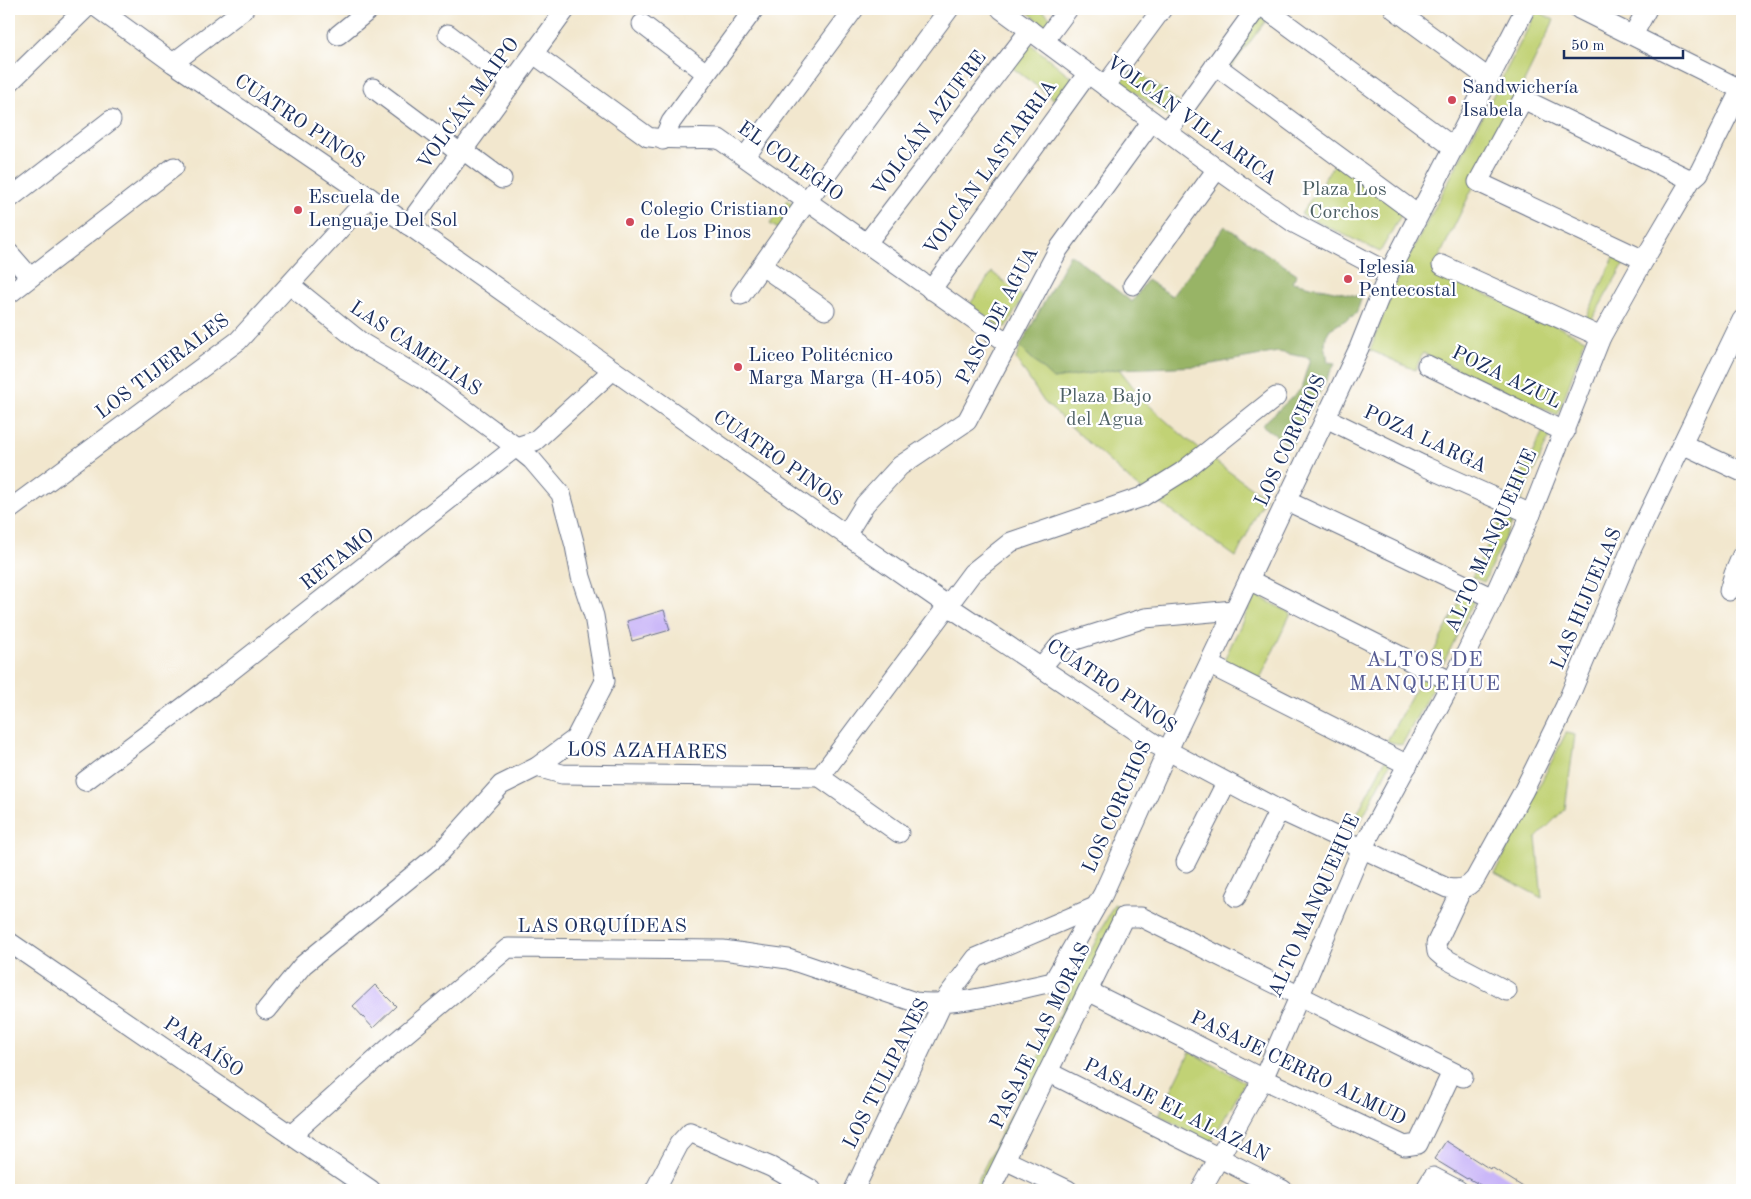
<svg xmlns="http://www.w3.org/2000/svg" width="1751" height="1199" viewBox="0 0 1751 1199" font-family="'Old Standard TT',serif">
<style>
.green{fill:#c1d275;stroke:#6e806a}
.forest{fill:#98b466;stroke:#5a7262}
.building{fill:#c4aff7}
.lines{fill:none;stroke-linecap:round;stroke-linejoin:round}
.minor-casing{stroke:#666f85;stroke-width:21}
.minor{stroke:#fff;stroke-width:19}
.poi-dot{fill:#d1495b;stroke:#fff;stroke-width:2}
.labels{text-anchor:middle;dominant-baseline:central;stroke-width:4.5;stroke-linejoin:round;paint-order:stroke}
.poi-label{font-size:20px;fill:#1b2f5e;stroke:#fff;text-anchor:start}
.street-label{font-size:20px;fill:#1b2f5e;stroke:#fff}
.park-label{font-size:20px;fill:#4d6065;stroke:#fff}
.neighbourhood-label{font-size:21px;letter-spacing:1px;fill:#565c94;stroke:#fff}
</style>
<rect width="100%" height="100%" fill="#fff"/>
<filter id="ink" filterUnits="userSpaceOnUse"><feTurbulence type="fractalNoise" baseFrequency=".02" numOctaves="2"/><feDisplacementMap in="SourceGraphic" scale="10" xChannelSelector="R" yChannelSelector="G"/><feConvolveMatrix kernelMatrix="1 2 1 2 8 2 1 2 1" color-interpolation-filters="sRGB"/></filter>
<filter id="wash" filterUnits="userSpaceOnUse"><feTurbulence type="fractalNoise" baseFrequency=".0096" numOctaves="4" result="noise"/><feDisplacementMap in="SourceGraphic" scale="20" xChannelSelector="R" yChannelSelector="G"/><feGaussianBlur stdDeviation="1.12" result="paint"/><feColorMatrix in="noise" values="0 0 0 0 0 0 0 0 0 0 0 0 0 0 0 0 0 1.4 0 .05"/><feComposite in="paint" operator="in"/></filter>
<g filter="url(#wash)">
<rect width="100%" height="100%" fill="#f2e7ce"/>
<g class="green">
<path d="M1024,9h16l13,10 -7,8z"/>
<path d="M1537,11l17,9 -121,250 152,69 -27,76 -135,-62 -8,17 -45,-20 27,-70z"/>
<path d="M1263,13l5,5 -37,49 -5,-5z"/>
<path d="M1028,42l47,38 -16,23 -49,-37z"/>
<path d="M1129,65l50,37 -12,14 -49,-36z"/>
<path d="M1337,160l67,50 -24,42 -79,-38z"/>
<path d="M787,200l9,6 -16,24 -10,-6z"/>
<path d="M1621,255l5,5 -35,61 -6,-1 29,-63z"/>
<path d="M992,272l31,25 -17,30 -7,-1 -29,-22z"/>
<path d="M1020,347l33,32 66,-10c10,12 19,25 30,36 36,35 75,64 116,92l-29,60 -101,-72 -91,-83 -28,-43z"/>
<path d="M1544,429l7,4 -30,68 -10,-4z"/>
<path d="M1506,509l10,5 -32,68 -12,-5z"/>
<path d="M1255,595l36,18 -32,68 -37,-17z"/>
<path d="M1462,597l12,4 -31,63 -13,-5z"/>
<path d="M1422,676l13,7 -33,62 -15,-4z"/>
<path d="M1566,733l9,2 -10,74 -29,29 6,60 -47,-25z"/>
<path d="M1385,760l6,2 -34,66 -6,-3z"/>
<path d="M1114,904l10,5 -140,281h-11z"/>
<path d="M1190,1052l55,30 -35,62 -51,-29z"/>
</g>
<path class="forest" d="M1225,226l72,48 -5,8 70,15 -6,17 -26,15 -4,7 -1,8 3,18 7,1 -44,84 -29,-22 39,-36 9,-31 -32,-6 -77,14 -82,3 -66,10 -33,-32 50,-93 62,48 15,-22 25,16z"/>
<g id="blocks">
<g class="building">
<path d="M664,610l6,20 -38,11 -5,-20z"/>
<path d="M375,985l21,21 -23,22 -20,-22z"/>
<path d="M1446,1141l44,28 1,-2 37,23h-39l-21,-12 -1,1 -33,-20z"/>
</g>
</g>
</g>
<g filter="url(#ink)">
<use href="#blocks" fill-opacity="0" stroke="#666f85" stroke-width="1"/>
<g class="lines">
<g class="minor-casing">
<g id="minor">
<path d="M99,9l74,54 196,134 477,338 101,70 208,139 124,66 168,78c12,2 20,1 28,-9l48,-87 42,-85 64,-153 113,-234"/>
<path d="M1001,9l216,160 77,54 95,50"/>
<path d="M1266,9l187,138"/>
<path d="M1394,9l94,69"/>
<path d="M1579,9l163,81"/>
<path d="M642,24l64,49"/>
<path d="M448,34l64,49"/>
<path d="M338,35l32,-26"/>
<path d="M1633,35l14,-26"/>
<path d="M1045,40l23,-31"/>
<path d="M534,54l114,83c24,4 47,0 71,2l290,205"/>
<path d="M173,63l71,-54"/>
<path d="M1215,65l203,150"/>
<path d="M9,83l76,-74"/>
<path d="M1105,86l57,-77"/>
<path d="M373,88l87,65"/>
<path d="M1167,132l89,-123"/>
<path d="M663,140l8,-18 83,-113"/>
<path d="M463,150l39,29"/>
<path d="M745,157l109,-148"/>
<path d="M9,199l102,-79"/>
<path d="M408,225l158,-216"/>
<path d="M866,244l164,-214"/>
<path d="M9,253l21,24"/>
<path d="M1644,260l-166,-78 45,-83 168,81"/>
<path d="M1442,265l159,72"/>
<path d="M762,266l63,44"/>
<path d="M1133,285l84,-116"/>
<path d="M931,290l157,-217"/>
<path d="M9,294l165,-127"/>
<path d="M741,295l66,-94 142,-192"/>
<path d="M1427,365l138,67"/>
<path d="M1326,418l100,49 105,47"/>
<path d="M1682,444l60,28"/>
<path d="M1287,501l206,97"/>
<path d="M9,510l229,-169 131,-144"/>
<path d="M846,535l19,-31 35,-38 67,-45 91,-171 94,-129"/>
<path d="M1249,580l203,102"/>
<path d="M1729,591l5,-17 8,-19"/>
<path d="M1210,665l198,100"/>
<path d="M1041,668l19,-23 85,-27 89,-8"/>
<path d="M537,767l25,7 258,3"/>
<path d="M820,777l152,-204 39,-31 131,-45 40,-25 94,-75"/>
<path d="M820,777l79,56"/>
<path d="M85,781l128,-96 303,-238 19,-6 78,-71"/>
<path d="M1186,862l40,-79"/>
<path d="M1462,889l-26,55 1,8 7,6 63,33"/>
<path d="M1236,897l43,-87"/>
<path d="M9,942l362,248"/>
<path d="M1088,991l97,48 78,40 142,67 13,-2 34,-72"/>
<path d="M266,1010l37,-45 136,-111 62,-69 36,-18 38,-28 30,-58 -11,-65 -13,-39 -6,-31 -14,-52 -29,-34 -16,-13 -88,-65 -66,-39 -72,-58"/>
<path d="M1048,1072l235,118"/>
<path d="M291,1135l100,-89 117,-98 215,2 65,9 127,43c45,5 93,-11 138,-20l50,-88 64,-142 192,-404 30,-75 136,-264"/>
<path d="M1005,1160l63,30"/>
<path d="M655,1190l24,-46 11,-12 81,35 41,23"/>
<path d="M854,1190l89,-188 33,-44 119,-51"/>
<path d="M990,1190l134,-273h17l322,160"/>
<path d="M1201,1190l62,-111 37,-84 62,-146 90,-167 41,-84 38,-84 70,-177 43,-77 47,-80 8,-7 42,-84"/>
<path d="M1425,1190l8,-13 25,13"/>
</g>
</g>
<use href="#minor" class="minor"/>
</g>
</g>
<g class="poi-dot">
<circle cx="1452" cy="100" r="5"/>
<circle cx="298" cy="210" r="5"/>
<circle cx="630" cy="222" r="5"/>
<circle cx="1348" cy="279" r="5"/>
<circle cx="738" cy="367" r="5"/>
</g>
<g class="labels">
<g class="poi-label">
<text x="1462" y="88">Sandwichería<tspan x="1462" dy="23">Isabela</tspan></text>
<text x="308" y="198">Escuela de<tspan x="308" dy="23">Lenguaje Del Sol</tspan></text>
<text x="640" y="210">Colegio Cristiano<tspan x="640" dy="23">de Los Pinos</tspan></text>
<text x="1358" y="268">Iglesia<tspan x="1358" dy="23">Pentecostal</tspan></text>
<text x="748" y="356">Liceo Politécnico<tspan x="748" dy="23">Marga Marga (H-405)</tspan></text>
</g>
<g class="street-label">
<text transform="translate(469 104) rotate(-54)">VOLCÁN MAIPO</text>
<text transform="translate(1191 121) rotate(36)">VOLCÁN VILLARICA</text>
<text transform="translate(299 122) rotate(34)">CUATRO PINOS</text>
<text transform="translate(930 124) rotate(-53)">VOLCÁN AZUFRE</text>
<text transform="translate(790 162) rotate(35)">EL COLEGIO</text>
<text transform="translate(991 168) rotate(-54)">VOLCÁN LASTARRIA</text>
<text transform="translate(998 316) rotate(-62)">PASO DE AGUA</text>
<text transform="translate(415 349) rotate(34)">LAS CAMELIAS</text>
<text transform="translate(163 367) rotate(-37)">LOS TIJERALES</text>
<text transform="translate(1506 378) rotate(26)">POZA AZUL</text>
<text transform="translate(1425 440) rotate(25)">POZA LARGA</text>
<text transform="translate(1291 441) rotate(-65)">LOS CORCHOS</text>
<text transform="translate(777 459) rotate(35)">CUATRO PINOS</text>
<text transform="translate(1492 541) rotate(-66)">ALTO MANQUEHUE</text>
<text transform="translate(338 560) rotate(-38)">RETAMO</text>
<text transform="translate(1587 599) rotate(-67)">LAS HIJUELAS</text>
<text transform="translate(1111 687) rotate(34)">CUATRO PINOS</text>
<text transform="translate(647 752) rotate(1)">LOS AZAHARES</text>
<text transform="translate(1118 807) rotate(-66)">LOS CORCHOS</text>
<text transform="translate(1315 906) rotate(-66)">ALTO MANQUEHUE</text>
<text x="602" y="927">LAS ORQUÍDEAS</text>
<text transform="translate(1041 1036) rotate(-64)">PASAJE LAS MORAS</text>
<text transform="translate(203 1048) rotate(34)">PARAÍSO</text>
<text transform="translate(1298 1069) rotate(26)">PASAJE CERRO ALMUD</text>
<text transform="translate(887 1074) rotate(-63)">LOS TULIPANES</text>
<text transform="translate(1176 1111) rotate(27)">PASAJE EL ALAZAN</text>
</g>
<g class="park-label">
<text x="1344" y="190">Plaza Los<tspan x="1344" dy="23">Corchos</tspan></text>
<text x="1105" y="397">Plaza Bajo<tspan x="1105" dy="23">del Agua</tspan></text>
</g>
<g class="neighbourhood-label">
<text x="1425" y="660">ALTOS DE<tspan x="1425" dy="24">MANQUEHUE</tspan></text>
</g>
</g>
<rect width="1751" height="1199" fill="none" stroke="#fff" stroke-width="30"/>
<path d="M1564 50v8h119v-8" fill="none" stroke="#1b2f5e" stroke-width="2.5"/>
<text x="1571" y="50" font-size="15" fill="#1b2f5e" stroke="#ffffff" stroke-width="4" paint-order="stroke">50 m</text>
</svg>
